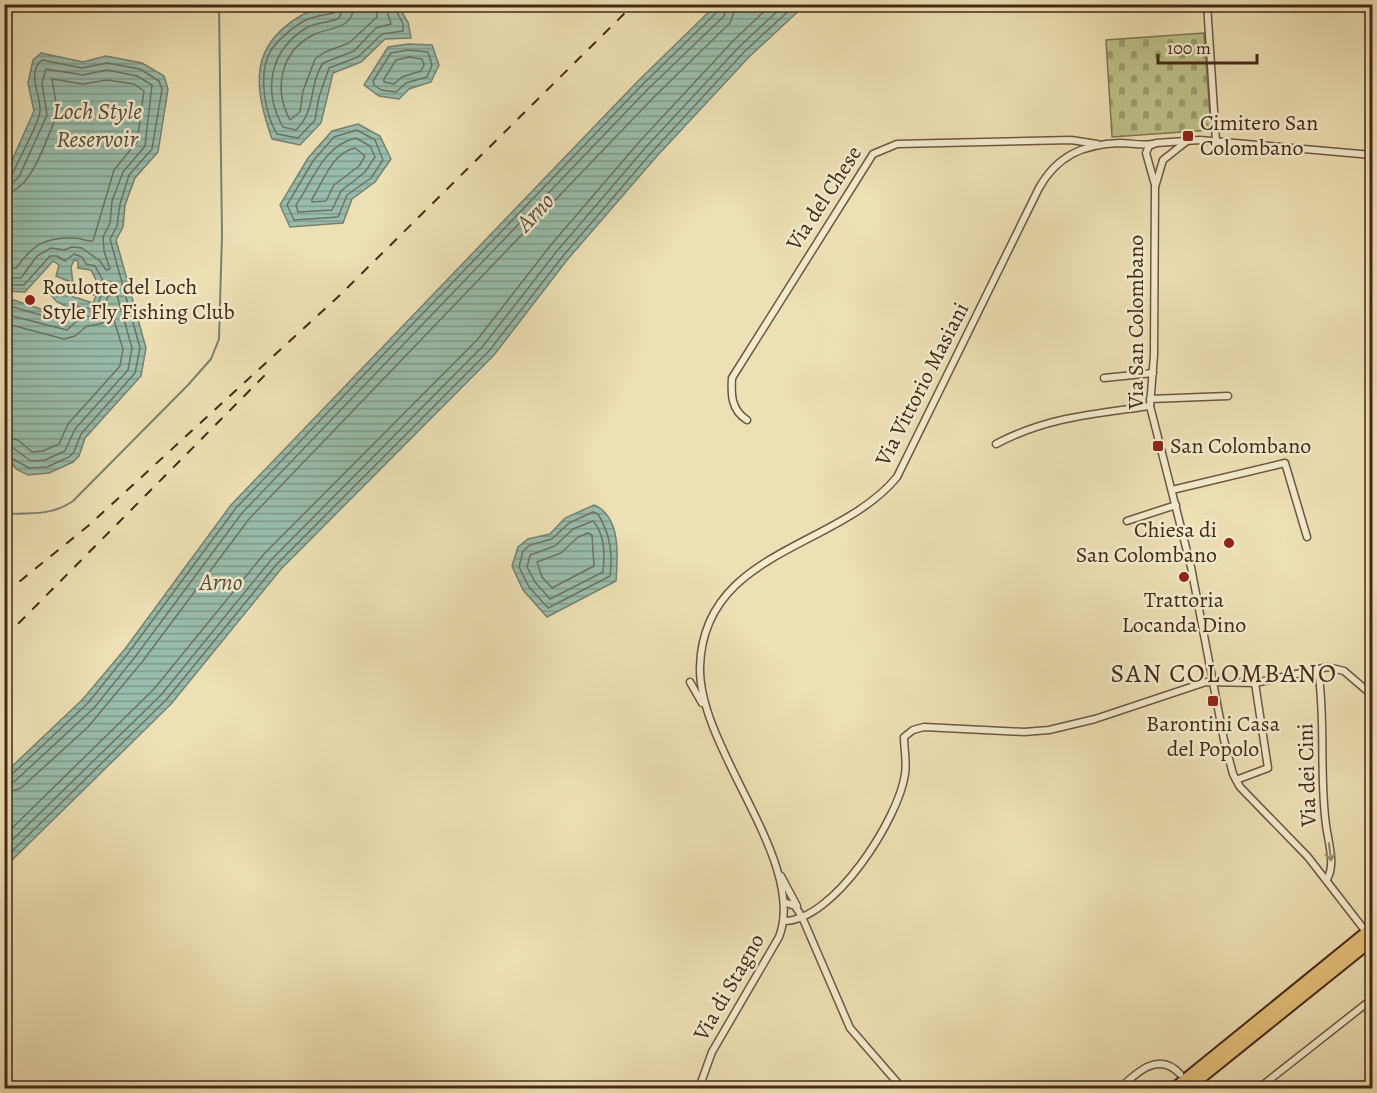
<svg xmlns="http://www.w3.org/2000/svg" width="1377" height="1093" viewBox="0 0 1377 1093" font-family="Alegreya,serif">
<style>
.cemetery{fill:url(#cemetery-stones);stroke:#807451;stroke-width:1.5}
.water{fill:url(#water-rules);stroke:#778171;stroke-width:1.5}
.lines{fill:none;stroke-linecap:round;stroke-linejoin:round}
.shore{stroke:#6e7262;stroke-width:1.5}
.stream{stroke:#778171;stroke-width:2}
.minor-casing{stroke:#6e5640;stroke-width:9}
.trunk-casing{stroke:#442819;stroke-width:14}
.minor{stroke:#f3ebce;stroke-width:6}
.trunk{stroke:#e6c07a;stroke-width:10}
.rail{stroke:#442819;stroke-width:2;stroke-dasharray:10 10;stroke-linecap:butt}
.oneway{stroke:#9c8a74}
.poi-dot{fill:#8f2418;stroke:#f3ebce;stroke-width:2}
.labels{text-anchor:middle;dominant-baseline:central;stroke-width:5;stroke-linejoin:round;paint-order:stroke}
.poi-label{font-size:22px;fill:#442819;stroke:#f3ebce;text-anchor:start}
.street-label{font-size:22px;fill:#442819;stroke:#f3ebce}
.water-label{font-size:24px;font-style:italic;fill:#594d3e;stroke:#f3ebce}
.quarter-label{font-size:26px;letter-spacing:1.5px;fill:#442819;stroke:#f3ebce}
</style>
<defs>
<pattern id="cemetery-stones" width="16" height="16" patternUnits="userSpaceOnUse" patternTransform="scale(1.5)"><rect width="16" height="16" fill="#bdc189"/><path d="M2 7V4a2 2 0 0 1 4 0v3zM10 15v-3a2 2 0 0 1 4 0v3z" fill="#9b9d6f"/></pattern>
<pattern id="water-rules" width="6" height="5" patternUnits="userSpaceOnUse" patternTransform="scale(1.5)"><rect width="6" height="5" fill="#99bdac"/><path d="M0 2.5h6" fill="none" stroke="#7e9a8b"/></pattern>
</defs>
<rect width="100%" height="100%" fill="#ede0b4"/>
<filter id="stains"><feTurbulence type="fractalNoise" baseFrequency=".00333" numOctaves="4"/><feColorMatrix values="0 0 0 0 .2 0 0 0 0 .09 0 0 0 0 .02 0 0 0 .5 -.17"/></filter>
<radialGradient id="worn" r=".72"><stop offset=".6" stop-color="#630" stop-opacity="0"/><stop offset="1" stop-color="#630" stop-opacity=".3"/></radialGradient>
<path class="cemetery" d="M1204,33l7,97 -99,7 -6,-97z"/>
<g class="water">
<path d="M717,4l88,1 -56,52 -92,99 -90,104 -73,95 -213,214 -110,135 -166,163v-94l78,-74 42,-50 106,-144 407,-424z"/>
<path d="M342,5l56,1 10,16 3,16 -26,1 -24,23 -28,11 -12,50 -21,22 -28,-6c-18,-52 -24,-93 30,-124 11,-6 28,-7 40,-10z"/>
<path d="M408,44l24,1 7,20 -8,17 -22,7 -10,10 -20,-3 -15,-11 24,-38z"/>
<path d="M41,53l42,9 23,-6 36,7 22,13 4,13 -10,63 -23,26 -10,27 -2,22 -7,13 30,108 -5,28 -56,62 -6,18 -6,6 -24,11 -21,2 -12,-6 -11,-16v-152l9,-1 50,17 4,-10 -11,-5 -8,-9 4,-11 6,9 6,1 2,-8 6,2 -2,10 22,7 3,-7 -9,-4v-4l3,-5 9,3 -8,-16 -13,-2v-7l-4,-1 -3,7 2,16 -17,-7 3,-11 -6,-4 -28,31 -20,-1v-115l29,-65 -6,-28 5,-23z"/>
<path d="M358,124l22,12 11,23 -16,23 -23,17 -9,24 -53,4 -10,-22 28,-47 24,-27z"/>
<path d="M594,505c27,11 24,52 22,76l-69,36 -24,-27 -11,-24 6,-19 10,-8 22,-5 15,-16z"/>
</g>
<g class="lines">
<g class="shore">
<path d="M337,4l-3,9c-9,2 -20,3 -28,7 -12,6 -33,23 -38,36 -9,22 -3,58 9,78l21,4 17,-18 4,-23 10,-29 29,-11 24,-23 21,-3v-7l-10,-20"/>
<path d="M345,4l-6,14c-9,5 -21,4 -31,9 -38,22 -46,63 -25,100l13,3c21,-21 12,-44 27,-67l31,-12 22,-23 15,-4 -6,-20"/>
<path d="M354,4c-1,27 -23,22 -41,31 -32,16 -40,54 -23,85l10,-8 3,-21 12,-32 10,-7 24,-9 28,-26 -1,-13"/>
<path d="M409,50l19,2 4,13 -5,12 -21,6 -10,9 -15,-2 -7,-5 -1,-4 18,-28z"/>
<path d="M409,57l13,2 2,6 -3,6 -19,6 -8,7 -10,-2v-3l12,-19z"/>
<path d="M357,130l18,10 8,20 -12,18 -24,17 -9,22 -44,3 -7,-15 26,-44 21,-24z"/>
<path d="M356,138l14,8 5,11 -10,15 -24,19 -9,19 -34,2 -2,-7c17,-25 28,-60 60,-67z"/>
<path d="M355,148l10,8 -6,10 -25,19 -8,16 -14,1v-3c12,-19 20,-46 43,-51z"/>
<path d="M4,177l9,-4c5,-13 27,-51 27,-62 1,-17 -14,-37 2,-51l40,8 25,-5 33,6 19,12 3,8 -10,60 -23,26 -9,29 -3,22 -7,13 30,109 -5,25 -54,61 -7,18 -5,5 -22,10 -18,1 -25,-14"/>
<path d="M4,184l8,-1 7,-6 28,-62 -5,-32 4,-14 37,6 24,-5 30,6 15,9 -7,61 -22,26 -11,29 -2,22 -7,14 1,14 6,18 -4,1 -6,-9 -18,-13 -10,-1 -8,3 -13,-2 -14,8 -16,22h-17"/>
<path d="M4,193c27,-1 41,-51 51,-73l2,-11 -5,-30 31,5 24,-4 27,4 10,7 -7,51 -23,28 -21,71c-6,1 -11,-3 -18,-3 -31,-1 -41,6 -59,30l-12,1"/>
<path d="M4,285h20l26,-29h7l8,5 9,-7 8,3 4,7 9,2 10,18 -8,23 -5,2 -16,-3 -4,10 -7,6 -52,-15h-9"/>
<path d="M4,314l63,16 15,-14 12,1 8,-4 7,-20 6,-5 17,60 -4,22 -53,59 -10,22 -20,9 -14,1 -18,-13 -9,-2"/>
<path d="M4,323l60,16 11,-3 12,-10 13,-2 13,-7 10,32 -3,17 -52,58 -9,20 -16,7 -11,1 -14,-12 -14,-3"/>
<path d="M593,512l5,2c12,20 15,39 12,62l-62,32 -19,-21 -10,-20 4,-16 7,-6 22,-6 17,-16z"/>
<path d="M593,521c12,13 12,34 10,51l-53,27 -15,-17 -8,-15 3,-12 25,-9 18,-17z"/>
<path d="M588,533l4,2 2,31 -42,22 -10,-11 -5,-15 24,-9 17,-16z"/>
<path d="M4,777l7,-2 77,-72 41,-51 107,-144 406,-423 76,-74 2,-7"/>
<path d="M4,785l11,-4 79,-73 41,-51 107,-144 405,-423 77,-74 4,-12"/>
<path d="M4,794l17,-6 67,-61 54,-65 107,-143 405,-422 76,-74 7,-19"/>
<path d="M4,836l150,-147 110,-135 213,-214 73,-94 90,-105 93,-100 39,-37"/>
<path d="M4,848l157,-153 110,-135 212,-214 74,-95 89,-104 93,-100 46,-43"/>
<path d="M4,859l162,-159 110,-135 213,-214 74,-95 89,-104 92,-100 52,-48"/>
</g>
<path class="stream" d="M4,514c25,-1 48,2 69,-13l115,-116 23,-26 8,-20 3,-104 -3,-231"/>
<g class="minor-casing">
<g id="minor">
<path d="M1207,4l9,137"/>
<path d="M1187,141l-24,19 -8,27 -1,168 -4,51 41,161 33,173 9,34 7,13 68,70 55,71"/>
<path d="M1155,185l-9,-32 3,-7 7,-3 44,-3 172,15"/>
<path d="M1104,378l49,-5"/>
<path d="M1150,399l78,-3"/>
<path d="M747,420c-16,-10 -16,-26 -15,-42l141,-224 24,-10 174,-4 26,4"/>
<path d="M996,444c51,-27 98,-30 154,-38"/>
<path d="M1172,490l113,-27 22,74"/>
<path d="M1127,521l49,-16"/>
<path d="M1318,669c8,52 1,104 8,156 2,16 10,40 1,54"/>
<path d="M690,682l12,21"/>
<path d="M1236,780l32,-12 -13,-85"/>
<path d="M781,876l16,30"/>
<path d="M784,902l11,4 7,11 48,111 52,60"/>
<path d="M784,921c50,0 115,-103 121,-147 2,-13 -1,-25 -1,-37l9,-7 11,-3 100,5 25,-2 46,-11 111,-37 49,1 73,-16 16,4 28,24"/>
<path d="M699,1088l13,-36 67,-115c29,-75 -81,-188 -79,-270 3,-117 138,-118 197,-190l142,-289c18,-32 44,-44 81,-45 11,0 21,3 32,1"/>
<path d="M1120,1088c17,-16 39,-37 60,-14"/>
<path d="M1259,1088l113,-89"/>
</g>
</g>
<g class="trunk-casing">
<g id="trunk">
<path d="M1175,1088l197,-160"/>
<path d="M1188,1088l184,-148"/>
</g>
</g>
<use href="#minor" class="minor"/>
<use href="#trunk" class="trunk"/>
<g class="rail">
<path d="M4,594l84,-68 252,-231 294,-291"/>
<path d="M4,638l262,-264"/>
</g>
</g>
<defs><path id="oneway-shaft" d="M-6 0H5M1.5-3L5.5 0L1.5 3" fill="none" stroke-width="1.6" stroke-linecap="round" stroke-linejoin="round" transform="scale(1.5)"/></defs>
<use class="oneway" href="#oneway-shaft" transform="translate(1330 852) rotate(83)"/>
<g class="poi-dot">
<rect x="1182" y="130" width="12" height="12" rx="3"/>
<circle cx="30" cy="300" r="6"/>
<rect x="1152" y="440" width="12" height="12" rx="3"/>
<circle cx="1229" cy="543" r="6"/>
<circle cx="1184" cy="577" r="6"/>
<rect x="1207" y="695" width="12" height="12" rx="3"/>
</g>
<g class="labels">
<g class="poi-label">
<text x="1200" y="123">Cimitero San<tspan x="1200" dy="25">Colombano</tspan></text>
<text x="42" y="287">Roulotte del Loch<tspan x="42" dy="25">Style Fly Fishing Club</tspan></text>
<text x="1170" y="446">San Colombano</text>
<text x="1217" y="530" text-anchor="end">Chiesa di<tspan x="1217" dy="25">San Colombano</tspan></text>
<text x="1184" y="600" text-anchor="middle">Trattoria<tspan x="1184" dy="25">Locanda Dino</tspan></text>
<text x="1213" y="724" text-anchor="middle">Barontini Casa<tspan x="1213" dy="25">del Popolo</tspan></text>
</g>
<g class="street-label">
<text transform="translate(824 198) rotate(-57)">Via del Chese</text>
<text transform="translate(1136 322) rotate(-90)">Via San Colombano</text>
<text transform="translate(922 384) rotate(-63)">Via Vittorio Masiani</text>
<text transform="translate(1307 775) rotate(-92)">Via dei Cini</text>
<text transform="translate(729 987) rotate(-60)">Via di Stagno</text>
</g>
<g class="water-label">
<text x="97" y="111">Loch Style<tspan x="97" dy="28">Reservoir</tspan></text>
<text transform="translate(535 212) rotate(-47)">Arno</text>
<text x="221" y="582">Arno</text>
</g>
<g class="quarter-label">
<text x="1224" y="673">SAN COLOMBANO</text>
</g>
</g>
<rect width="1377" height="1093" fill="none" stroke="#ede0b4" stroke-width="24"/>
<rect x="6" y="6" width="1365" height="1081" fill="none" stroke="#442819" stroke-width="3"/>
<rect x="12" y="12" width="1353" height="1069" fill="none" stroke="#442819" stroke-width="1.5"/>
<path d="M1158 54v9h99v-9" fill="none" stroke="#442819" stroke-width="3"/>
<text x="1167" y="54" font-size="18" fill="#442819" stroke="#f3ebce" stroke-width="4.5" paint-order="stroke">100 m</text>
<rect width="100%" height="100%" filter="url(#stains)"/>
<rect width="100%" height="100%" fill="url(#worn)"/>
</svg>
